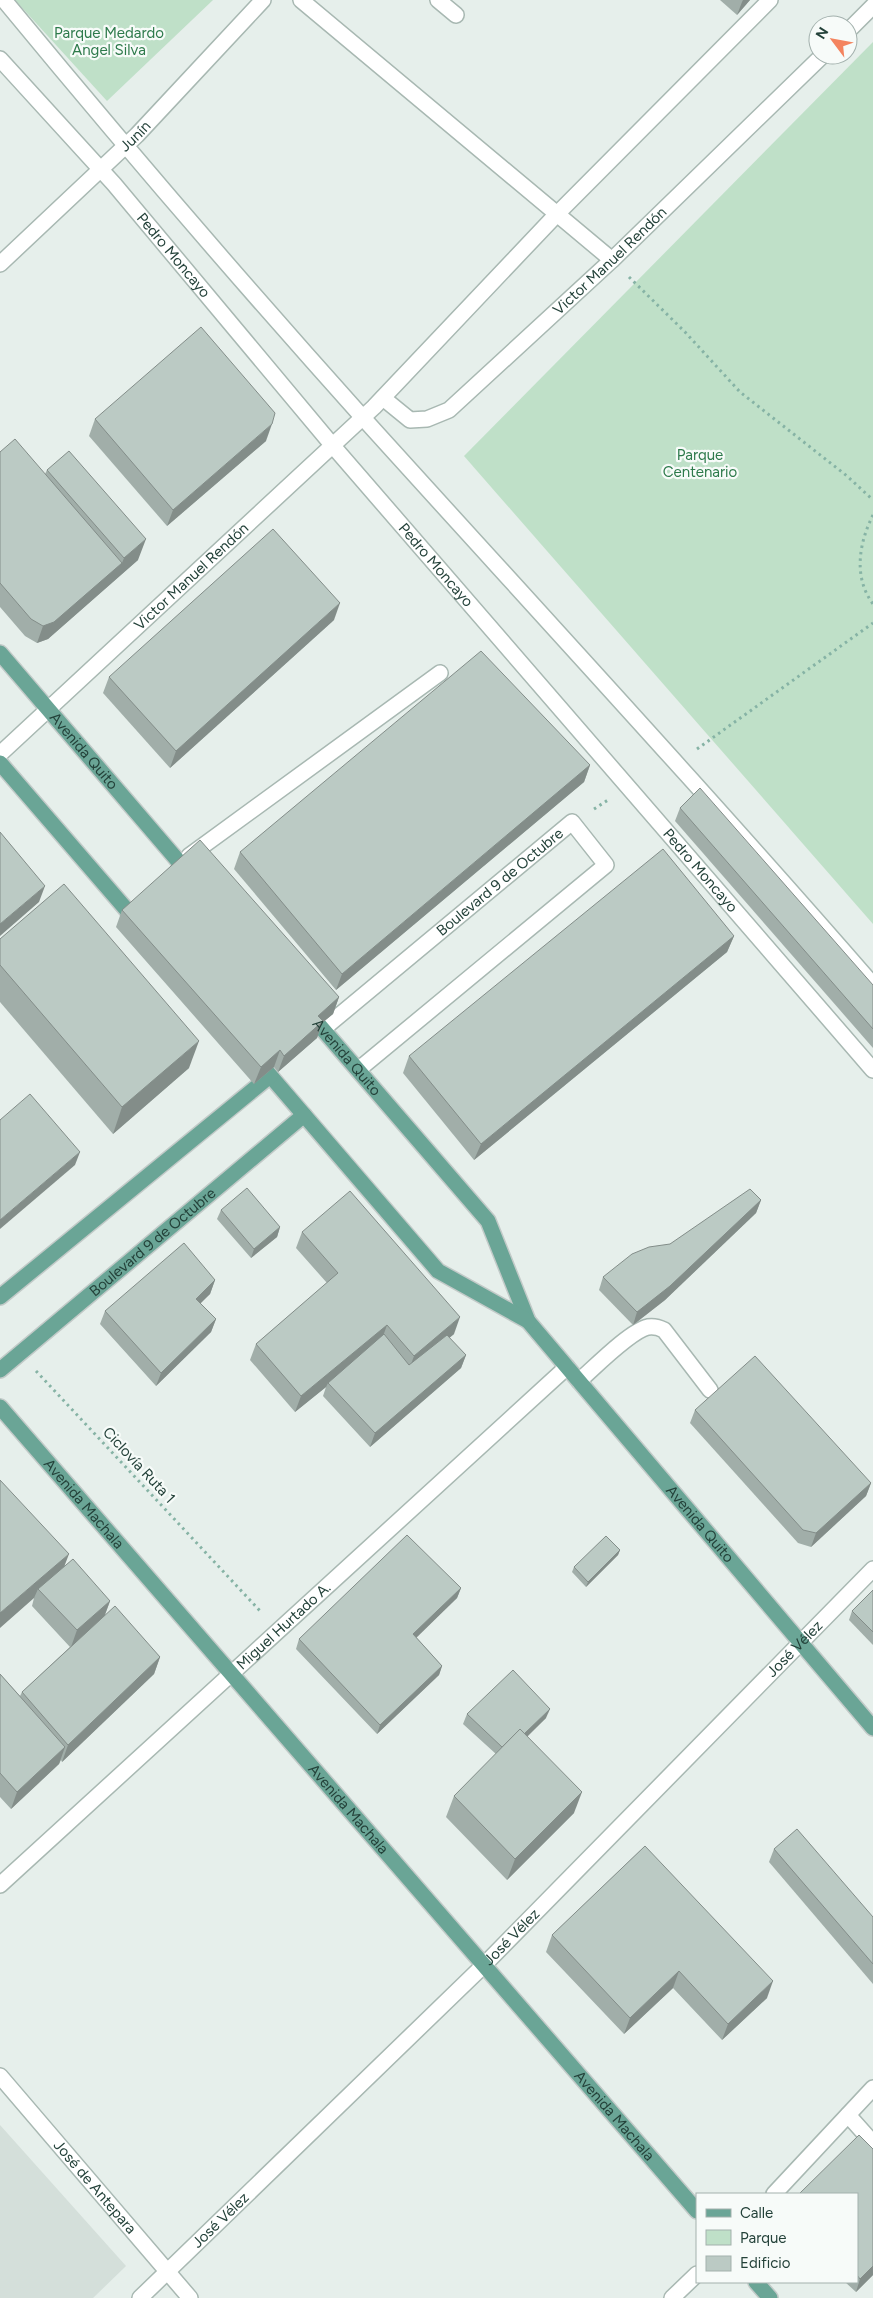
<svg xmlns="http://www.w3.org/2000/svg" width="873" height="2298" viewBox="0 0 873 2298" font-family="Figtree,sans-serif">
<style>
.built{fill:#d4dfda}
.green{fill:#bfe0c8}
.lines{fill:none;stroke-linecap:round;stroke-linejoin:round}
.minor-casing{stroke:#a8b8b2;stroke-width:18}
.major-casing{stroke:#c2cac8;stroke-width:18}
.path{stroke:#86b3a5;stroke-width:3;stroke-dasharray:2.5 4;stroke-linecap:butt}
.minor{stroke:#fff;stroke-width:15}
.major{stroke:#6aa596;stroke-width:15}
.wall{fill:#a1aea9}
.shaded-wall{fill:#838d89}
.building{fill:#bbcac4;stroke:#838d89}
.labels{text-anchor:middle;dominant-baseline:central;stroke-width:4.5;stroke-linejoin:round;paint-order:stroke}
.park-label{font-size:15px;fill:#2d7a4b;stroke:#f7fbf9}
.street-label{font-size:15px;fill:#24423a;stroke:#f7fbf9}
</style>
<rect width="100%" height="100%" fill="#e6efeb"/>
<path class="built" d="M0,2125l126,141 -33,32h-93z"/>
<g class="green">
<path d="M15,0h198l-106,101z"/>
<path d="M873,42v882l-409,-468z"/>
</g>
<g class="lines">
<g class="minor-casing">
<g id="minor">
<path d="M4,0c117,142 238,283 361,420 170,188 342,374 508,565"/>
<path d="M301,0l311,260"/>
<path d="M438,0l18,15"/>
<path d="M848,31l25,-25"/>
<path id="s1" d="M0,59l114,125 219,262 540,624"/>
<path id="s2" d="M0,264l137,-129 126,-135"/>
<path id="s3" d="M383,398l27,22 17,-1 22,-9 163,-150 211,-205"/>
<path id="s4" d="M0,754l374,-347 182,-192 214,-215"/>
<path d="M189,856l251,-183"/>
<path id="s5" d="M323,1029l249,-207 34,43 -248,205"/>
<path d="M579,1381c15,-13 51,-50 69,-54 6,-1 10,0 16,3l46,60"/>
<path id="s6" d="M0,1885l567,-518"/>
<path id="s7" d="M0,2076l190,222"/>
<path d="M848,2115l25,28"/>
<path d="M774,2194l99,-106"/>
<path id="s8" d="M140,2298l344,-333 389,-396"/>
<path d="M672,2298l25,-24"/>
</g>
</g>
<g class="major-casing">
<g id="major">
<path id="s9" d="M0,653l191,223"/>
<path d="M0,763l138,160"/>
<path id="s10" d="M307,1011l181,210 40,100 345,407"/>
<path d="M255,1058l183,213 90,50"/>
<path d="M0,1297l270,-221"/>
<path id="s11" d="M0,1370l304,-255"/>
<path id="s12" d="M0,1407l697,804"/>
<path d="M756,2282l14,16"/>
</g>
</g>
<g class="path">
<path d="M629,277l56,55 55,60 107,84 26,24"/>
<path d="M873,515c-14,28 -20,62 0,89"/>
<path d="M697,749l176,-126"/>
<path d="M594,809l14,-9"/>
<path d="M36,1371l226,242"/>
</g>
<use href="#minor" class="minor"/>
<use href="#major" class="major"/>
</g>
<g class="wall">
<path d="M720,0h30l-13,15z"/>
<path d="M95,419l171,22 -99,85 -78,-90z"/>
<path d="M0,452l45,22 2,-4 91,90 -90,79 -11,4 -12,-7 -25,-29z"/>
<path d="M334,620l-164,148 -67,-75 6,-16z"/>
<path d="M590,765l-6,17 -248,208 -102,-121 6,-17z"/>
<path d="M680,808l193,177v63l-198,-227z"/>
<path d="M122,910l217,87 -6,17 -11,9 -5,15 -39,34 -4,-5 -20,17 -138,-157z"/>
<path d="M734,936l-7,16 -253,208 -71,-87 6,-17z"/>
<path d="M0,939l189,129 -76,66 -113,-132z"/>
<path d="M761,1200l-5,13 -91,87 -32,25 -34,-35 4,-13 67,-33z"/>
<path d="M221,1210l59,17 -3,10 -26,21 -34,-39z"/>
<path d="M302,1232l152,102 -5,4 17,17 -5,13 -91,79 -47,-51 3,-9 -31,25 -45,-52 6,-16 71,-61 -31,-35z"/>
<path d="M215,1280l-5,14 -10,9 16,16 -5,13 -55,54 -56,-62 5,-13z"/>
<path d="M695,1410l176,73 -5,13 -55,51 -13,-4 -108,-120z"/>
<path d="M0,1480l65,86 45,35 -5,14 55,42 -6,17 -92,88 -1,-2 -2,4 -48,45 -11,-12v-123l20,22 2,-4 48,-45 -38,-41 2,-8z"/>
<path d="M620,1550l-2,5 -32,32 -14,-15 2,-5z"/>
<path d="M461,1588l-4,10 -41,39 26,29 -3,9 -62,59 -81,-85 3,-10z"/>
<path d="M873,1590v55l-24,-25 3,-9z"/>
<path d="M467,1714l79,4 -19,19 47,76 -67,67 -61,-63 8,-21 42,-42 -33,-30z"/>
<path d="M645,1846l122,152 -45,42 -49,-52 -49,46 -78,-82 6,-17z"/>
<path d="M774,1849l99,68v67l-104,-122z"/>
<path d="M857,2194l16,81 -17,17 -11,-10h12z"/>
</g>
<g class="shaded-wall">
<path d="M743,0h7l-13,15 5,-13z"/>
<path d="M272,424l-6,17 -99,85 6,-16z"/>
<path d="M146,539l-8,21 -90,79 -11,4 6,-17 79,-63 2,-5z"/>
<path d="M340,603l-6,17 -164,148 6,-17z"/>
<path d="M590,765l-6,17 -248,208 6,-16z"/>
<path d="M45,886l-6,16 -39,34v-12z"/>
<path d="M734,936l-7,16 -253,208 7,-16z"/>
<path d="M339,997l-6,17 -11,9 -5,15 -39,34 6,-16 34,-40z"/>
<path d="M199,1041l-10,27 -76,66 9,-27z"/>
<path d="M280,1050l-6,17 -20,17 7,-17z"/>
<path d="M80,1152l-5,13 -75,64v-9z"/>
<path d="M761,1200l-5,13 -91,87 -32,25 4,-13z"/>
<path d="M280,1227l-3,10 -26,21 3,-9z"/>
<path d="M215,1280l-5,14 -19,19 5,-14z"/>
<path d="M460,1317l-6,17 -46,39 6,-17z"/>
<path d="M216,1319l-5,13 -55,54 5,-13z"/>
<path d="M387,1325l-6,17 -53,41 -2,4 -31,25 6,-16z"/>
<path d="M466,1355l-5,13 -91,79 5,-14z"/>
<path d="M871,1483l-5,13 -55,51 5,-14z"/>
<path d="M620,1550l-2,5 -32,32 2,-5z"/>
<path d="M69,1554l-8,21 -23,14 -4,9 -34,30v-15z"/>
<path d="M461,1588l-4,10 -47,46 3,-10z"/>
<path d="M110,1601l-6,16 -33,30 6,-17z"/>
<path d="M160,1657l-6,17 -92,88 6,-17z"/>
<path d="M442,1666l-3,9 -62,59 3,-9z"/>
<path d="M550,1709l-4,9 -43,42 3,-9z"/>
<path d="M65,1747l-6,17 -48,45 6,-17z"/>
<path d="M582,1792l-8,21 -67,67 8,-21z"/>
<path d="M679,1971l-6,17 -49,46 6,-16z"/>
<path d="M773,1981l-6,17 -45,42 6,-16z"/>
<path d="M873,2266v9l-17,17 4,-13z"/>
</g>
<g class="building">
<path d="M201,327l74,86 -3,11 -99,86 -78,-91z"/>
<path d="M15,439l107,124 -68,59 -11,4 -12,-7 -31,-36v-131z"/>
<path d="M69,451l77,88 -22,19 -77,-88z"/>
<path d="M273,529l67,74 -164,148 -67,-74z"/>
<path d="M481,651l109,114 -248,209 -102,-122z"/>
<path d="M700,788l173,197v44l-193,-221z"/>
<path d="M0,832l45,54 -45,38z"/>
<path d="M200,840l139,157 -21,19 5,5 -39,35 -4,-6 -19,17 -139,-157z"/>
<path d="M663,849l71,87 -253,208 -72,-88z"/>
<path d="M64,884l135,157 -77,66 -122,-142v-26z"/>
<path d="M30,1094l50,58 -80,68v-100z"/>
<path d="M247,1188l33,39 -26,22 -33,-39z"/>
<path d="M750,1189l11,11 -91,86 -33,26 -34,-35 29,-23 17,-7 21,-3z"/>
<path d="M350,1191l110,126 -46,39 -27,-31 -86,71 -45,-52 82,-71 -36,-41z"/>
<path d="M184,1243l31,37 -19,19 20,20 -55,54 -56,-62z"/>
<path d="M384,1334l25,31 38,-30 19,20 -91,78 -47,-50z"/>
<path d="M755,1356l116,127 -55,50 -13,-3 -108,-120z"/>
<path d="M0,1480l69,74 -69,59z"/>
<path d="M407,1535l54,53 -48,46 29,32 -62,59 -81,-86z"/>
<path d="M606,1536l14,14 -32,32 -14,-15z"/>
<path d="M73,1559l37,42 -33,29 -39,-41z"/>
<path d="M873,1590v42l-21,-21z"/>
<path d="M115,1606l45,51 -92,88 -46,-53z"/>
<path d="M513,1670l37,39 -26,25 -4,-5 -18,18 -35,-33z"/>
<path d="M0,1674l65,73 -48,45 -17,-19z"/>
<path d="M520,1729l62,63 -67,67 -61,-63z"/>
<path d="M797,1829l76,88v47l-99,-115z"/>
<path d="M645,1846l128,135 -45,43 -49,-53 -49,47 -78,-83z"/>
<path d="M859,2135l14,14v117l-13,13 -3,-4v-81h-58z"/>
</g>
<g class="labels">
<g class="park-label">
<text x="109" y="33">Parque Medardo<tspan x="109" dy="17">Angel Silva</tspan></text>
<text x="700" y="455">Parque<tspan x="700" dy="17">Centenario</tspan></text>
</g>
<g class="street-label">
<text stroke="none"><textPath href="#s2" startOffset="186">Junín</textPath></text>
<text stroke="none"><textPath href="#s1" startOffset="262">Pedro Moncayo</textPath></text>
<text stroke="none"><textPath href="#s3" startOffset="295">Victor Manuel Rendón</textPath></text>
<text stroke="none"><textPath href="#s1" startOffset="668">Pedro Moncayo</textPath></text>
<text stroke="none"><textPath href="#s4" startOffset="261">Victor Manuel Rendón</textPath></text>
<text stroke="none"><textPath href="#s9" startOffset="129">Avenida Quito</textPath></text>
<text stroke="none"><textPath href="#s1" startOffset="1072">Pedro Moncayo</textPath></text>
<text stroke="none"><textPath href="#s5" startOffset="230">Boulevard 9 de Octubre</textPath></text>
<text stroke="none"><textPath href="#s10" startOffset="61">Avenida Quito</textPath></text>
<text stroke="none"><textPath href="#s11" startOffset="199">Boulevard 9 de Octubre</textPath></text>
<text transform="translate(139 1465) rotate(47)">Ciclovía Ruta 1</text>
<text stroke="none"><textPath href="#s12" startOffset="128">Avenida Machala</textPath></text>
<text stroke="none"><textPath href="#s10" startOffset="651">Avenida Quito</textPath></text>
<text stroke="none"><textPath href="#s6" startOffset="384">Miguel Hurtado A.</textPath></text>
<text stroke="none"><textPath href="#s8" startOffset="922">José Vélez</textPath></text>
<text stroke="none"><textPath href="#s12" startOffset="532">Avenida Machala</textPath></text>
<text stroke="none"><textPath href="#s8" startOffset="518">José Vélez</textPath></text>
<text stroke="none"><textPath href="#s12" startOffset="938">Avenida Machala</textPath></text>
<text stroke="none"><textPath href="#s7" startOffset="146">José de Antepara</textPath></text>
<text stroke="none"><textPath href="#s8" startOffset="112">José Vélez</textPath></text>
</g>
</g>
<rect x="696" y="2193" width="162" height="90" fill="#f7fbf9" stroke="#a3b1ad"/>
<rect x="706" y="2209" width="25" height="8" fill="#6aa596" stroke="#a3b1ad"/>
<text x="740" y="2218" font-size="15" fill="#24423a">Calle</text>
<rect x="706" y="2230" width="25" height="15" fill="#bfe0c8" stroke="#a3b1ad"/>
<text x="740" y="2243" font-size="15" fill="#24423a">Parque</text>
<rect x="706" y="2256" width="25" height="15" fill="#bbcac4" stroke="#a3b1ad"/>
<text x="740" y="2268" font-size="15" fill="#24423a">Edificio</text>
<g transform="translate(833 40) rotate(302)"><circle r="24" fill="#f7fbf9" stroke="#a3b1ad"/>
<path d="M0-4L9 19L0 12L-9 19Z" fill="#f4845f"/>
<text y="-8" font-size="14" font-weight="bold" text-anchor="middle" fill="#24423a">N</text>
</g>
</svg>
